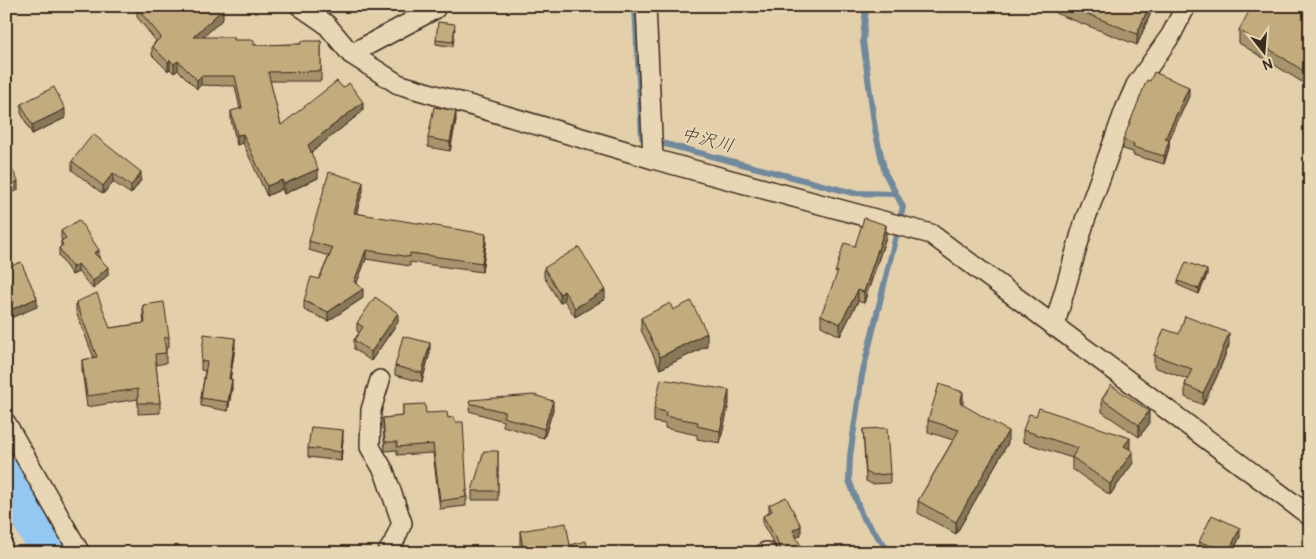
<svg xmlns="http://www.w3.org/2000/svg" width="1316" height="559" viewBox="0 0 1316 559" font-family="Pangolin,'Klee One',sans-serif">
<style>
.water{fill:#94c8f2;stroke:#70899d}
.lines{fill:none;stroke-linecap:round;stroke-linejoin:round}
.stream{stroke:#70899d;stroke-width:6}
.river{stroke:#94c8f2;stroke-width:38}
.street-casing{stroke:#3b2a1e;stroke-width:22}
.street{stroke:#e9d6b4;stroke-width:19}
.wall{fill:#a7936c;stroke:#3b2a1e}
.shaded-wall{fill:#887858;stroke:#3b2a1e}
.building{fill:#c2ab7d;stroke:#3b2a1e}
.labels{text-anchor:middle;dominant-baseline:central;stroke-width:4;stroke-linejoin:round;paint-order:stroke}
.water-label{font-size:18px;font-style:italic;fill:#48423e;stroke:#e9d6b4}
</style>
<rect width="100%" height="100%" fill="#e3cfaa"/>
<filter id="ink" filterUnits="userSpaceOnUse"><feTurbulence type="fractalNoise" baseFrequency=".02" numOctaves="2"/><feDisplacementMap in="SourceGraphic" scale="10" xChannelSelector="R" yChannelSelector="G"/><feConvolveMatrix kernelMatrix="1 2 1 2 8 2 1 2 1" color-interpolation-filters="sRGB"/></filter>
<g filter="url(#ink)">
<path class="water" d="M6,479l11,22 10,-3 2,5 11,4 27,46h-33l-28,-37z"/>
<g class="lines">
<g class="stream">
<path d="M635,6l7,132 211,55 42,1"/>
<path d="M866,6l-3,35 12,89 10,43 18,34 -41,168 -12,81 -1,24 13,36 28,37"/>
</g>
<path class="river" d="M6,476l45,77"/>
<g class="street-casing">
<g id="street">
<path d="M300,6l26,18 25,30 47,30 255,75 278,75 379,282"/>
<path d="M646,6l7,153"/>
<path d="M351,54l84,-45 1,-3"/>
<path d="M1054,327l31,-107 40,-110 11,-25 35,-50 15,-29"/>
<path d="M380,380l-9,30 -1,37 14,24 18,52 -9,21 -6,9"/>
<path d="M6,423l74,130"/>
<path d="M766,553v-1"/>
</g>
</g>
<use href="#street" class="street"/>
</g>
<g class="wall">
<path d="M1055,6h97v4l-15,35 -82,-32z"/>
<path d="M1310,6v81l-71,-44v-13z"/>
<path d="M137,8l86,11 -20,18 31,3 20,5 47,-1 20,-3v40h-51l11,44 62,-37 20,23 -52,41 7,26 -34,16 -2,-5 -15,7 -24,-53 -6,2 -6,-25v-9l9,-2 -5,-23 -34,-1 -4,4 -19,-19 -4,3 -4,-4 -2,2 -16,-16v-9l4,-5 -19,-24z"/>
<path d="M455,28l-2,19 -17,-3v-4z"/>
<path d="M1189,96l-20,44v8l-5,16 -31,-9v-3l-10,-3v-9z"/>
<path d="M21,104l44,14 -33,16 -11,-21z"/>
<path d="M456,120l-6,31 -22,-4v-9z"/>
<path d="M72,161l69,19 -10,14 -18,-12 -10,12 -31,-24z"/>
<path d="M363,191l-7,22 130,30 -4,29 -72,-10v4l-44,-7 -10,25 7,14 -35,23 -24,-11v-9l15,-22 10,-23 -20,-6v-9z"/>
<path d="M61,231l38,26 9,18 -15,14 -15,-17 -6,3 -13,-19v-8l2,-1v-6l1,-1 -1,-1z"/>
<path d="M886,237l-22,66 -6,-2 -18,35 -19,-10v-11l34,-69z"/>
<path d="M544,268l61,31 -30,18 -11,-17 -4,3 -16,-26z"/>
<path d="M1207,275l-8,19 -21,-9v-4z"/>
<path d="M76,302l34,26 34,-5 -1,-8v-10l26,32v11h-3v15l-10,2 4,38v10l-22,1v-15l-51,8 -5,-37v-10l12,-2 -18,-46z"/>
<path d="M673,310l34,36 -47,23 -19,-39v-12z"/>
<path d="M398,322l-27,39 -17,-12v-9l5,-7 -2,-2v-8z"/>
<path d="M1179,334l50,11 -12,31 -14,29 -18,-8v-12l2,-6 -33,-12v-12z"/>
<path d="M235,347l-5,32 2,9 -4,23 -27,-5v-8l4,-27 -4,-1v-9z"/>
<path d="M430,352l-8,30 -27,-7v-9z"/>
<path d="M1102,399l47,25 -10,13 -37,-25z"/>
<path d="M470,400l83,10 -9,28 -41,-12v-5l-34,-10z"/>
<path d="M729,403l-9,40 -23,-4v-4l-32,-7v-4l-11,-2v-13z"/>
<path d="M403,405l23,8 22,5 7,4 12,69v9h-1v6l-26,3 -7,-56 -36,2v-5l-12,1 -2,-24v-9l20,-2z"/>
<path d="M963,405l45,38 -52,91 -38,-21v-12l35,-61 -25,-8v-12z"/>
<path d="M1036,416l94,33 3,14 -23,32 -38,-26v-11l-49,-16v-12z"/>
<path d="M863,429l27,45v9l-18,1 -6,-3z"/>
<path d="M343,439l-2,22 -33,-4v-9z"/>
<path d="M498,451v49h-26v-9z"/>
<path d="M769,505l32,30 -5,2 8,16h-26l-2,-6 -13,-22v-9l6,-3z"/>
<path d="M520,531l50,14 18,8h-67l-1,-6z"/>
<path d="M1240,537l-8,16h-26l-7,-2v-9z"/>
</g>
<g class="shaded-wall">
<path d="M1149,6h3v4l-15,35v-11z"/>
<path d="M223,9v10l-30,27v-9z"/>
<path d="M170,60v9l-2,2v-9z"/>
<path d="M178,61v9l-4,3v-9z"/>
<path d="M201,76v9l-4,4v-9z"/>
<path d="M1189,87v9l-20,44v8l-5,16 1,-25z"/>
<path d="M363,102v9l-55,44v-10z"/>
<path d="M65,109v9l-33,16v-9z"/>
<path d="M456,111v9l-6,31v-9z"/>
<path d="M243,134v9l-6,2v-10z"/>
<path d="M318,169v9l-34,16v-10z"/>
<path d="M141,172v8l-10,14v-8z"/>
<path d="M113,173v9l-10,12v-8z"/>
<path d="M282,180v9l-15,7v-10z"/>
<path d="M18,181v9l-12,7v-9z"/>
<path d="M363,182v9l-9,31v-9z"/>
<path d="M886,225v12l-22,66v-11z"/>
<path d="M486,234v9l-4,29v-9z"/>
<path d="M99,250v8l-5,-5z"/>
<path d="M366,250v9l-12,32v-9z"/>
<path d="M78,264v8l-6,3v-8z"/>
<path d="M108,267v8l-15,14v-8z"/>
<path d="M1207,270v5l-8,19v-5z"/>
<path d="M363,289v9l-35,23v-9z"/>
<path d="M605,290v9l-30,18v-9z"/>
<path d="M858,290v11l-18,35v-12z"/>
<path d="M564,291v9l-4,3v-9z"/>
<path d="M37,298v9l-31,13v-8z"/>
<path d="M398,313v9l-27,39v-9z"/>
<path d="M707,333v13l-47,23v-12z"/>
<path d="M1229,333v12l-12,31 -14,29v-12z"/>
<path d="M235,338v9l-6,41v-9z"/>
<path d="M430,343v9l-8,30v-9z"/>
<path d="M232,379v9l-4,23v-9z"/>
<path d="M729,390v13l-9,40v-12z"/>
<path d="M963,392v12l-3,11v-12z"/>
<path d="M553,401v9l-9,28v-9z"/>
<path d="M1149,411v13l-10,13v-12z"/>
<path d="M343,430v9l-2,22v-9z"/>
<path d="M1008,431v12l-52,91v-12z"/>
<path d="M1130,438v12l-6,-4z"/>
<path d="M1133,451v12l-23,32v-11z"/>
<path d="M801,526v9l-8,4v-9z"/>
<path d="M1240,528v9l-8,16h-3v-2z"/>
</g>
<g class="building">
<path d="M139,6h81l3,3 -30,28h41v3h20v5l47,-1v-3h20v30l-53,1 13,53 56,-44 6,7 6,-5 14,19 -55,43 10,24 -34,15 -2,-4 -15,6 -24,-52 -6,1 -6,-24 11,-3 -7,-32h-34l-4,4 -19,-19 -4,3 -4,-4 -2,2 -16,-16 9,-9 -24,-29z"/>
<path d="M1068,6h81l-12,28z"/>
<path d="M1252,6h58v69l-71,-45z"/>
<path d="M438,22l17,2 -2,18 -17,-2z"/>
<path d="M1154,72l35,15 -24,52 4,1 -5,16 -31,-9 1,-3 -11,-4 23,-58 1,-2 3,1z"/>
<path d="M54,87l11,22 -33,16 -11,-21z"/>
<path d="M434,107l22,4 -6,31 -22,-4z"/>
<path d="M93,134l48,38 -10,14 -18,-13 -10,13 -31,-25z"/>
<path d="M6,158l12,23 -12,7z"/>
<path d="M329,172l34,10 -9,31 132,21 -4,29 -72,-10v4l-44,-7 -12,32 9,7 -35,23 -24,-11 7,-24 8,2 14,-31 -24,-7z"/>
<path d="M864,218l22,7 -22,67 -6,-2 -18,34 -19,-9 17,-44 -3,2 9,-30 11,3z"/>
<path d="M79,220l20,30 -5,3 14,14 -15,14 -15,-17 -6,3 -13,-19 4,-3 -2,-4 5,-3 -5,-7z"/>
<path d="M579,247l26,43 -30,18 -11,-17 -4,3 -16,-26z"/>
<path d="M21,262l16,36 -31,14v-44z"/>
<path d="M1186,262l21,8 -8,19 -21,-8z"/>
<path d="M97,293l13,35 35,-5 -2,-18 21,-3 5,35 -5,1 2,15 -11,1 5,49h-22v-14l-51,7 -5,-36 15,-3 -21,-55z"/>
<path d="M375,297l23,16 -27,39 -17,-12 9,-13 -6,-4z"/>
<path d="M691,301l16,32 -47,24 -19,-39 29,-15 3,7z"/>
<path d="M1185,316l44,17 -12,31 -14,29 -18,-8 7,-16 -38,-14 10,-26 15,5z"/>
<path d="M204,334l31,4 -6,41h3l-4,23 -27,-4 6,-36 -6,-1z"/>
<path d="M403,336l27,7 -8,30 -27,-7z"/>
<path d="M661,379l68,11 -9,41 -23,-5 1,-4 -33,-6 1,-4 -12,-3z"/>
<path d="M939,384l24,8 -3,11 48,28 -52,91 -38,-21 41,-71 -31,-10z"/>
<path d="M1111,385l38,26 -10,14 -37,-26z"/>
<path d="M534,395l19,6 -9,28 -41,-12 2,-5 -36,-9 1,-3z"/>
<path d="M425,404l1,9 21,-1 1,6 6,-1 1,5h8l4,69h-2l1,6 -26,4 -7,-57 -36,3v-5h-12l-2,-24 20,-2v-11z"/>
<path d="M1039,408l91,30 -6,8 9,5 -23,33 -38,-27 6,-9 -55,-18 6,-16 7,2z"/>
<path d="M311,427l32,3 -2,22 -33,-4z"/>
<path d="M887,428l3,46 -18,1 -6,-3 -3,-43z"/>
<path d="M484,451h14v40h-26z"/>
<path d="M786,497l15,29 -8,4 11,23h-22l-6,-15 -13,-22 9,-5 -3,-6z"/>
<path d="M1212,515l28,13 -11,23 -30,-9z"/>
<path d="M566,523l4,22 16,-4 2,12h-64l-4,-22z"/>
</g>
</g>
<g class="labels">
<g class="water-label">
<text transform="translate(707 140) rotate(14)">中沢川</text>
</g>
</g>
<rect width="1316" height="559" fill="none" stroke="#e9d6b4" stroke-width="25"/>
<rect x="12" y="12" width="1291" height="534" fill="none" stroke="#3b2a1e" stroke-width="2" filter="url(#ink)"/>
<g transform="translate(1264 52) rotate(163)" stroke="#e9d6b4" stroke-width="4" paint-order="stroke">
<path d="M0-4L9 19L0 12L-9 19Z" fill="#3b2a1e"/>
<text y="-8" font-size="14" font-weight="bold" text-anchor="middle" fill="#3b2a1e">N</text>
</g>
</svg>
